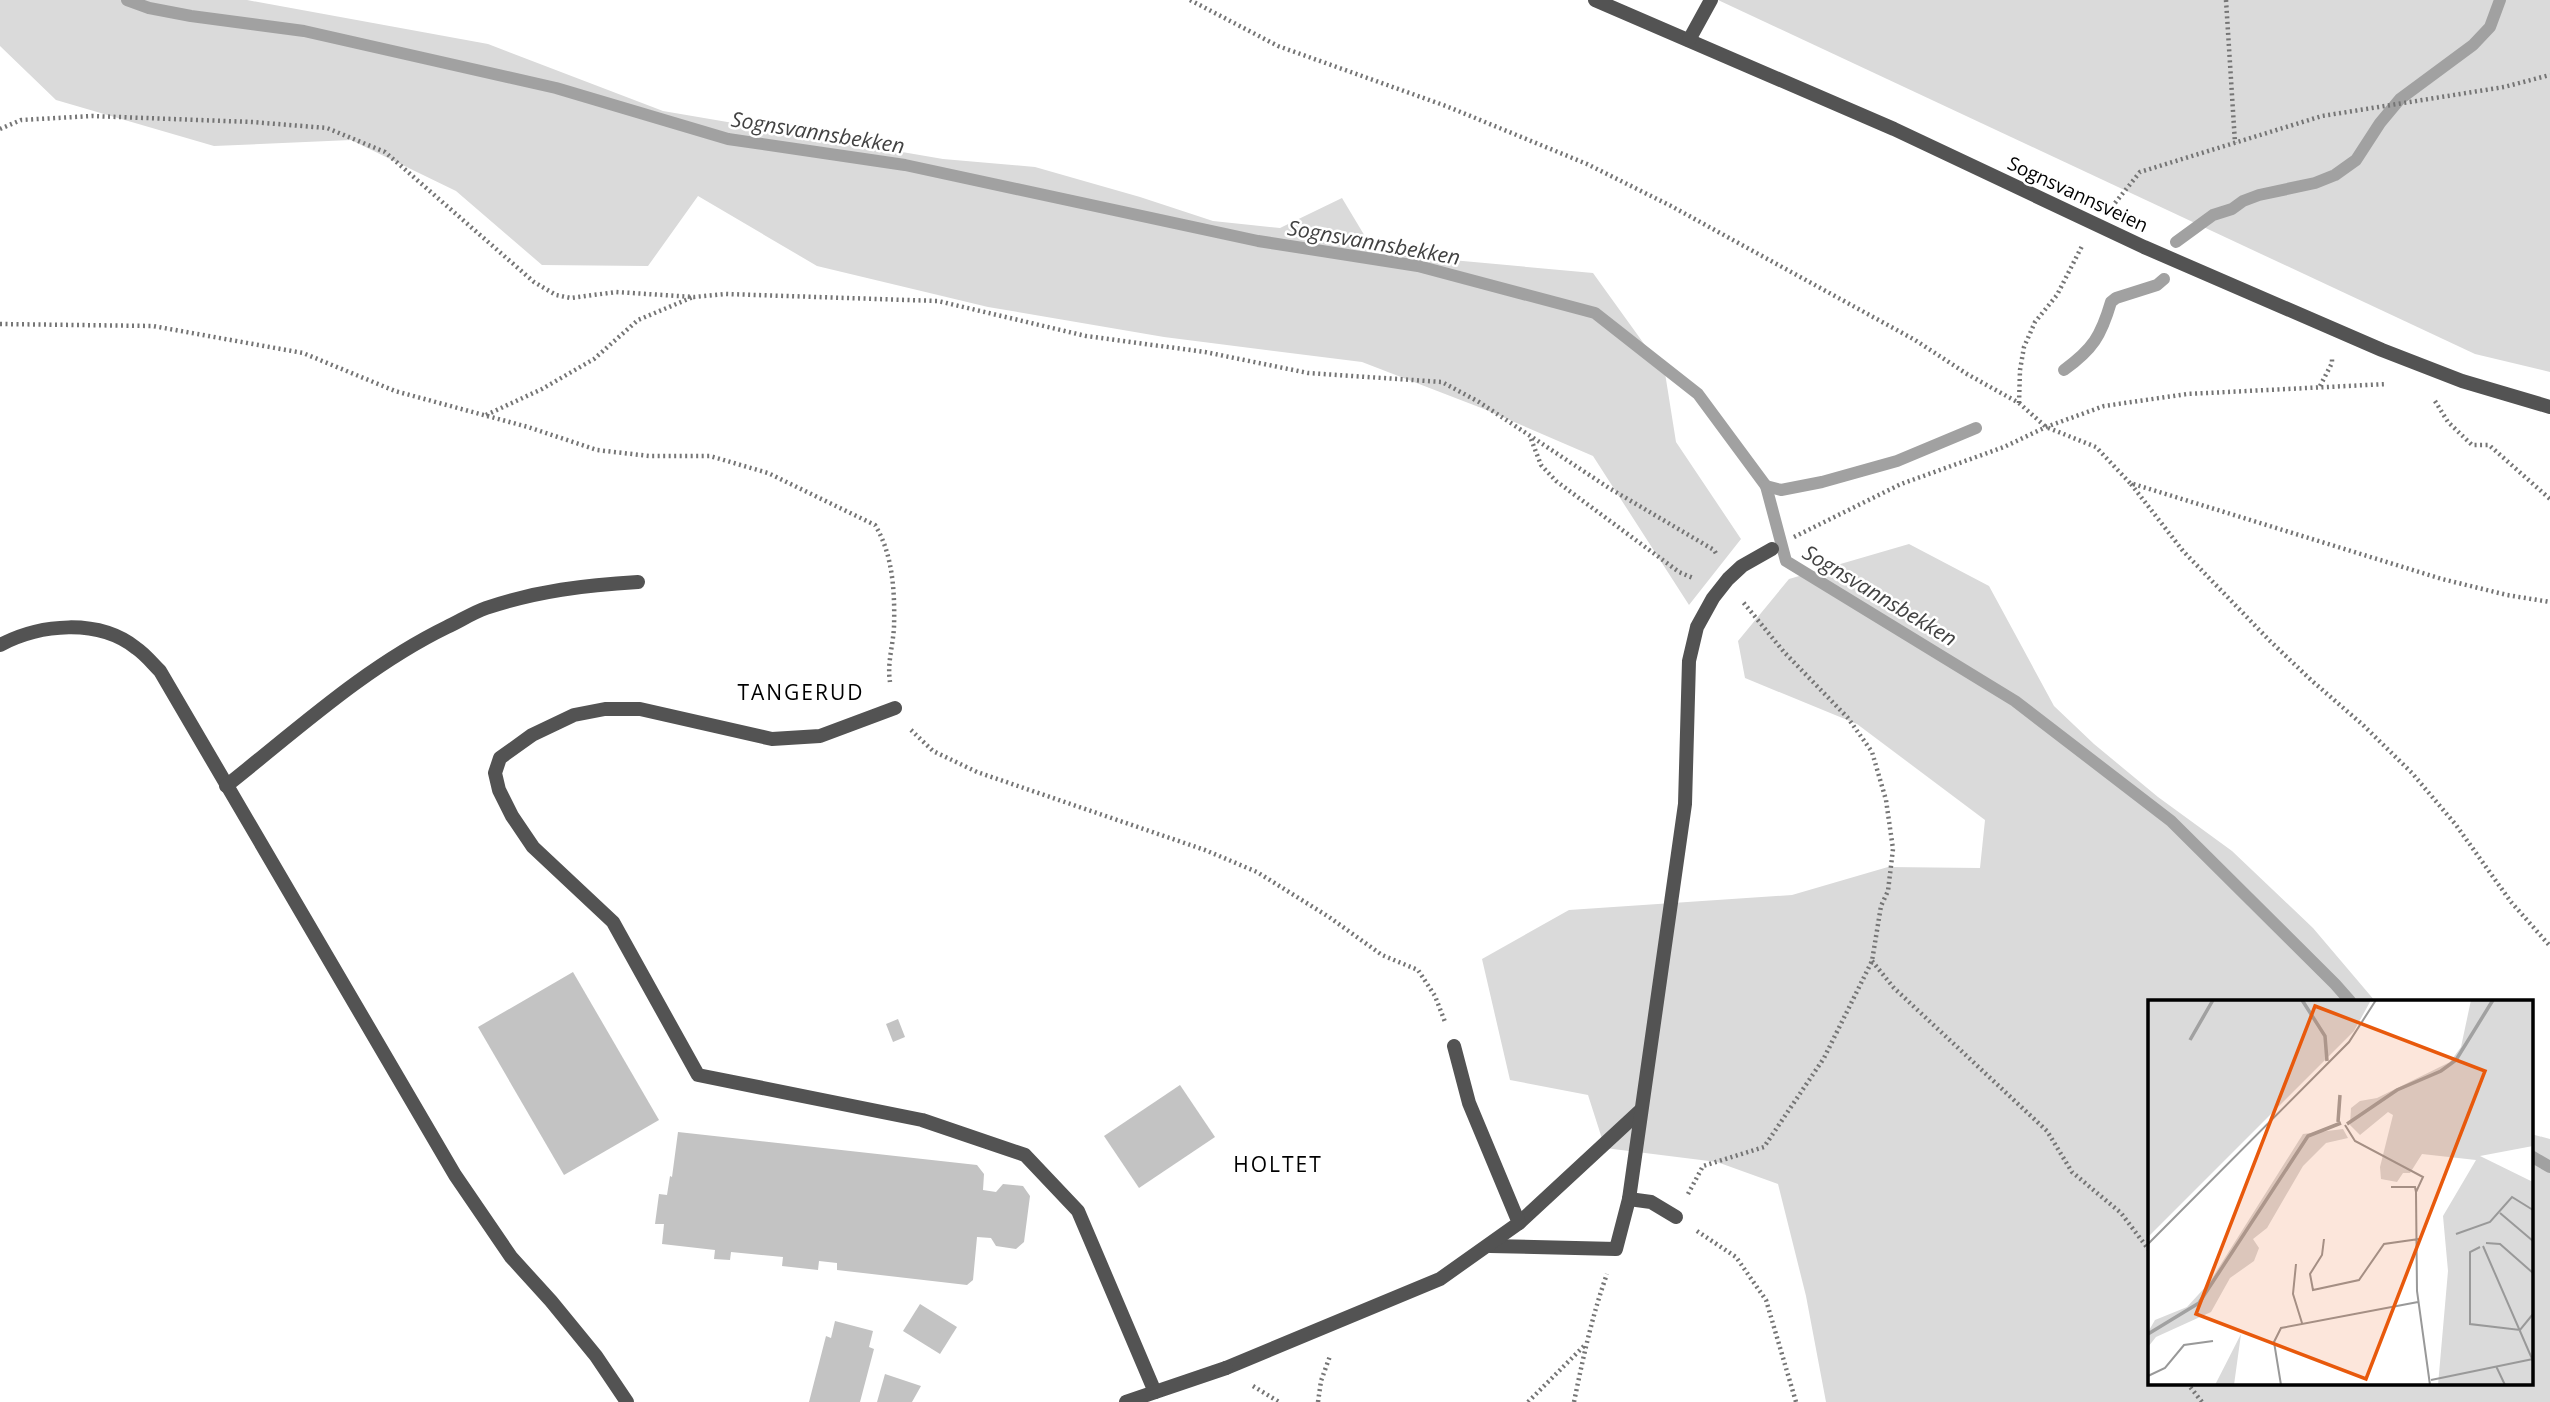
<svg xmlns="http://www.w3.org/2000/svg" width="2550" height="1402" viewBox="0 0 2550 1402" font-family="'Open Sans',sans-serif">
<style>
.green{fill:#dadada}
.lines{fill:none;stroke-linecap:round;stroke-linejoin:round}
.stream{stroke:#a1a1a1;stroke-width:12}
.building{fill:#c3c3c3}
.path{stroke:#757575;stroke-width:4.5;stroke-dasharray:2 3.5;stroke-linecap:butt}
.lane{stroke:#535353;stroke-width:14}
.street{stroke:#535353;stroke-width:14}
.labels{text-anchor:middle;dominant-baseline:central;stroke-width:5;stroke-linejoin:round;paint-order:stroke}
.street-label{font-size:19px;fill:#000;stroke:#fff}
.water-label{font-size:21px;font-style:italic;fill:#424242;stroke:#fff}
.neighbourhood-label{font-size:21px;letter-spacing:2px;fill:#000;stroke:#fff}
.inset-river{fill:none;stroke:#a1a1a1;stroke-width:3.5}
.inset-road{fill:none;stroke:#999;stroke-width:2}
.view{fill:#e8590c;fill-opacity:0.15;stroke:#e8590c;stroke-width:3.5}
.inset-edge{fill:none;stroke:#000;stroke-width:3.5}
</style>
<rect width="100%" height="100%" fill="#fff"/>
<g class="green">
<path d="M0,0h247l241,44 175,67 280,48 92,8 105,30 73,24 67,7 62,-30 33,55 218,20 72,100 11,69 65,97 -52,66 -96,-149 -109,-47 -122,-47 -198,-25 -176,-30 -171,-41 -119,-70 -50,70 -106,-1 -86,-74 -105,-51 -137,6 -158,-46 -56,-54z"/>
<path d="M1718,0h832v372l-75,-18z"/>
<path d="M1909,544l80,42 65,120 40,38 64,53 74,54 81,77 62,73h-226v382h382v-249l19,5v263h-724l-20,-106 -28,-112 -61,-22 -112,-14 -17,-53 -78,-15 -28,-121 87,-49 223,-15 96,-28 92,1 5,-48 -128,-96 -112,-46 -7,-37 51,-62z"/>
</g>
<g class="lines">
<g class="stream">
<path d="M127,0l22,8 42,8 113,15 252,57 172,51 177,26 353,76 160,25 177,47 103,81 68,92 20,75 229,140 156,120 164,163 15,17"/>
<path d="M2176,242l37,-27 19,-6 11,-8 16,-6 56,-12 20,-8 21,-15 24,-37 20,-24 73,-54 17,-18 10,-27"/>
<path d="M2064,370c29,-21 37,-34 47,-68l5,-4 41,-13 7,-6"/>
<path d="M1766,486l15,4 41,-8 75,-21 79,-33"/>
<path d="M2531,1156l19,11"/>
</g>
</g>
<g class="building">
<path d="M573,972l86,148 -95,55 -86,-148z"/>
<path d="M898,1019l7,18 -12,5 -7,-18z"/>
<path d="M1180,1085l35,52 -76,51 -35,-52z"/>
<path d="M678,1132l299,33 7,9 -1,16 13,2 7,-8 20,2 7,10 -6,46 -8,7 -20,-3 -5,-8 -14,-1 -4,43 -6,5 -130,-15v-7l-18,-2 -1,9 -36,-4 1,-9 -52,-5 -1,8 -16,-1 1,-9 -53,-6 2,-20h-9l4,-30 8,1 3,-19 2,1z"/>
<path d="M920,1304l37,23 -17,27 -37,-23z"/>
<path d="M835,1321l38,10 -4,16 5,2 -14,53h-51l17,-66 5,2z"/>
<path d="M885,1374l36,12 -9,16h-35z"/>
</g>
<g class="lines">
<g class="path">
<path d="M1190,0l88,46 168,60 141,58 84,42 244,134 52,34 52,29 27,24 50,20 34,36 312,96 65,16 43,7"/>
<path d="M2226,0l9,143"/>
<path d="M0,129l21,-9 71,-4 160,6 75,6 58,24 149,130 22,13 15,3 45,-6 78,5 32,-3 212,7 148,35 119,16 103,21 134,9 37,20 130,86 105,62 3,5"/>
<path d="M2115,203l25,-31 182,-56 182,-29 46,-12"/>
<path d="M0,324l153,2 150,27 92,38 133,36 69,23 52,6h61l58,17 107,52c18,29 20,68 19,102 -1,19 -7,36 -4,55"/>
<path d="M2320,386l12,-23v-7"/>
<path d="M2435,401l13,21 24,23h17l61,54"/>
<path d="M2019,403l1,-33 4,-23 11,-25 22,-27 25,-49"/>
<path d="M486,415l56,-26 52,-30 44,-39 55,-23"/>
<path d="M1531,439l10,26 15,16 123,91 14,6"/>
<path d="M2131,484l52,67 86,89 42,40 52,45 49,48 44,52 55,77 39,44"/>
<path d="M1794,537l107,-53 103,-37 42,-20 58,-21 83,-12 200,-10"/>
<path d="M911,730l22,21 44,21 228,78 52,22 72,45 53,38 36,15 17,26 10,26"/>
<path d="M1872,961l22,27 153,143 25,41 49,41 28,37"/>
<path d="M1688,1194l15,-28 61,-19 60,-89 48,-97 9,-55 7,-15 5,-42 -7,-49 -14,-48 -24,-34 -64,-66 -41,-50"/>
<path d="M1697,1231l39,26 30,43 30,102"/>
<path d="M2187,1383l15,19"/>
<path d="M1253,1386l26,16"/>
<path d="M1318,1402l3,-21 9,-25"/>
<path d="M1528,1402l56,-56"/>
<path d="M1574,1402c9,-44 18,-86 33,-128"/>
</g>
<g class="lane">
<path d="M1595,0l299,129 250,118 238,103 80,31 88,26"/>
<path d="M1689,40l22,-40"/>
<path d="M0,645c40,-21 98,-27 136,3 9,6 16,15 24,23l295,504 56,82 40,44 45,55 31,46"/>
<path d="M895,708l-75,28 -48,3 -132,-30h-35l-31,6 -42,20 -32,23 -5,15 4,17 13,26 21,31 80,75 85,153 224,45 103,35 53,56 77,181"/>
<path d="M226,786c71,-56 139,-119 221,-159 13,-6 25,-14 39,-19 50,-17 100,-23 152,-26"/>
<path d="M1629,1199l22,3 25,15"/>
<path d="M1519,1223l121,-112"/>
<path d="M1490,1246l126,3 13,-50 56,-395 4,-143 8,-34 16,-29 15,-19 14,-13 30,-17"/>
<path d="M1226,1368l214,-89 79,-56 -50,-120 -15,-57"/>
</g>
<path class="street" d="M1126,1402l100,-34"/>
</g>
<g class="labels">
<g class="street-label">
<text transform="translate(2078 194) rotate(25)">Sognsvannsveien</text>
</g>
<g class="water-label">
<text transform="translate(818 132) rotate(9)">Sognsvannsbekken</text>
<text transform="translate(1374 242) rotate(10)">Sognsvannsbekken</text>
<text transform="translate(1880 595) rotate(31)">Sognsvannsbekken</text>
</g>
<g class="neighbourhood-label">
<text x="801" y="692">TANGERUD</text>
<text x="1278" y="1164">HOLTET</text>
</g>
</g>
<g transform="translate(2148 1000)">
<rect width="385" height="385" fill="#fff"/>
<path d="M0,0h223l-17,31 -206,206zM323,0h62v146l-53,10 53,26v203h-95l10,-114 -5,-55 33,-56 -54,-6 -12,19h-7l-6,9 -16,-3 -1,-12 13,-52 -5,-3 -28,23 -10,-10 1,-17 9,-7 17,-3 73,-36 11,-15zM195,129l5,9 -22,5 -23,23 -36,62 -14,11 6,9 -5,13 -24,17 -19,34 -55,25 -8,10v-15l7,-12 32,-13 22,-24 94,-149zM93,334l-7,51h-19z" fill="#dadada"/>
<path class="inset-river" d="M154,0l23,36 2,25M42,40l23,-40M190,122l2,-27M199,124l50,-34 44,-19 15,-11 37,-60M0,334l51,-31 109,-167 33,-13"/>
<path class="inset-road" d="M197,125l10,16 68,36 -7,15 1,99 13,94M243,187h24l1,5M352,213l33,28M308,234l34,-12 22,-25 21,13M176,239l-2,16 -12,19 3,16 46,-10 25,-36 35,-5M338,243l14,1 33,29M0,244l201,-202 27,-42M335,246l50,115M332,247l-10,5v72l50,6 13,-16M148,264l-3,30 9,29M348,366l9,19M0,376l17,-8 19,-23 29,-4M283,380l102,-21M133,385l-7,-43 7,-14 137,-26"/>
<path class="view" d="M167,6l170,65 -119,308 -170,-65z"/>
<rect width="385" height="385" class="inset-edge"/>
</g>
</svg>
